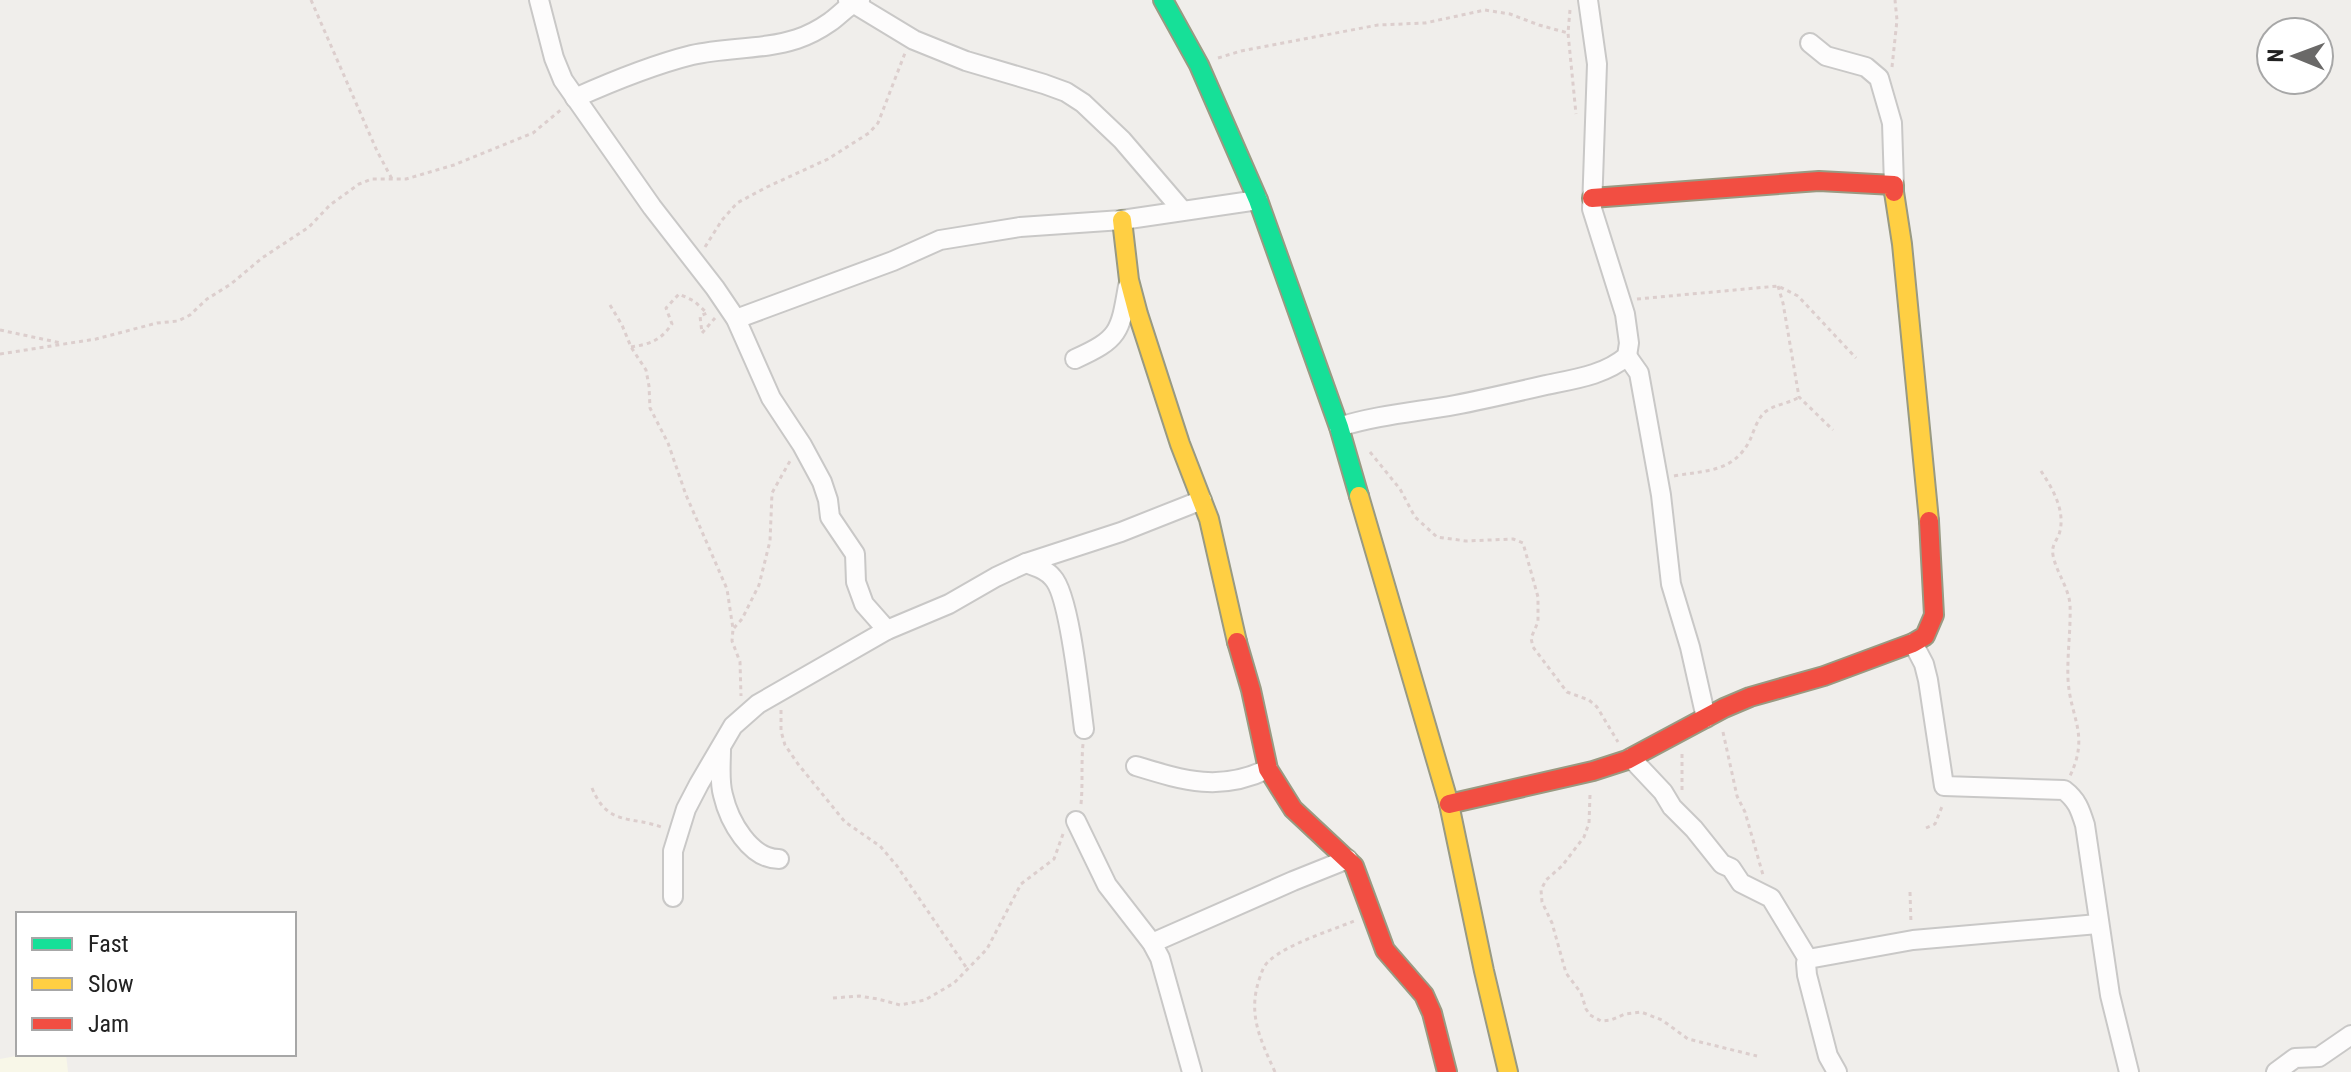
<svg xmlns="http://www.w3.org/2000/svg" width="2351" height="1072" viewBox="0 0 2351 1072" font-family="'Roboto Condensed',sans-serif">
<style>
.education{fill:#f8f7e8}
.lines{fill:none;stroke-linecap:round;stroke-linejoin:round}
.street-casing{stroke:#c9c8c7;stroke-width:22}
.fast-casing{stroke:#999a82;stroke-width:22}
.slow-casing{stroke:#999a82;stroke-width:22}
.jam-casing{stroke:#999a82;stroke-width:22}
.path{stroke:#dccecd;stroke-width:3;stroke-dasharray:4 4;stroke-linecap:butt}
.street{stroke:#fdfcfc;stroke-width:18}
.fast{stroke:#16e098;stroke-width:18}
.slow{stroke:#ffcf43;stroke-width:18}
.jam{stroke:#f24e42;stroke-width:18}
</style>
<rect width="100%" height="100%" fill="#f0eeeb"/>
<path class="education" d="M27,1054h39l2,18h-68v-13z"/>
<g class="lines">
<g class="street-casing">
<g id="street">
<path d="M539,0l15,58 9,22 89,127 63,81 21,31 35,79 31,47 20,37 6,18 2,17 25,37 1,28 8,22 23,26"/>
<path d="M848,0l66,40 52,21 78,23 22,8 17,11 39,37 60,70"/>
<path d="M1810,43l16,13 40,11 13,11 13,45 2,62"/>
<path d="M575,98c38,-17 77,-33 117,-43 35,-8 71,-5 105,-16 12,-4 23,-10 33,-17 10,-7 19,-18 30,-22"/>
<path d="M736,319l157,-58 47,-21 80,-13 102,-7 136,-20"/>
<path d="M1627,356l12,17 22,122 10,89 19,63 16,71"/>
<path d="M1075,359c44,-20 45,-26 53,-73"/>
<path d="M1339,427c38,-12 77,-15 116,-22 31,-6 61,-13 91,-20 29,-6 59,-10 81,-29l2,-13 -4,-29 -33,-105 5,-145 -9,-64"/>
<path d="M1026,563c10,4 20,6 27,15 17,18 27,122 31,151"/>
<path d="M1913,643l11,21 4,16 16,106 120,4c13,10 16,19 21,35l25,170 19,77"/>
<path d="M721,749c0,15 -2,32 2,46 6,26 27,64 56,64"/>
<path d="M1631,758l32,34 9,15 22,22 28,35 9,4 10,15 30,15 37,61"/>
<path d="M1136,766c49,15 84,26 132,3"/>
<path d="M1076,821l31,64 45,58 8,15 32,114"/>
<path d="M673,897v-46l13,-42 13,-25 34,-58 25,-22 129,-74 62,-26 47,-27 30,-14 95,-31 81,-32"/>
<path d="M1152,943l141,-62 55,-22"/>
<path d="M1837,1072l-9,-16 -21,-81 -1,-12 2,-4 105,-19 185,-16"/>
<path d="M2276,1072l19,-14 24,-1 32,-22"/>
</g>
</g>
<g class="fast-casing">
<path id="fast" d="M1163,0l36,65 59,135 81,227 20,69"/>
</g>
<g class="slow-casing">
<g id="slow">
<path d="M1894,192l8,52 27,277"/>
<path d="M1122,220l7,60 9,34 42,130 29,75 28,123"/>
<path d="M1359,496l90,308 35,167 24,101"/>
</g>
</g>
<g class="jam-casing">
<g id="jam">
<path d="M1592,198l227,-17 75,4v7"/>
<path d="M1237,642l14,48 17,79 25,40 61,57 31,84 39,45 8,18 15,59"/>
<path d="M1449,804l144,-33 34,-11 97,-52 26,-11 74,-21 89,-33 12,-7 9,-21 -5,-94"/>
</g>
</g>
<g class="path">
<path d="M311,0l66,151 15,28"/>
<path d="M1570,10l-2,23 8,81"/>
<path d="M1218,58l23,-7 137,-26 47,-2 60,-13 25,4 29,11 29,8"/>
<path d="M1892,67l5,-47 -2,-20"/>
<path d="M705,247l17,-27 15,-17 30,-16 61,-28 41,-26 9,-10 27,-70"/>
<path d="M1778,286l5,17 16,94 34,33"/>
<path d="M1637,299l141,-13 20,10 58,62"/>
<path d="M610,305l12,20 9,22 15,23 3,16 1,22 18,35 18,52 41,94 6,40 -1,12 8,21 1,34"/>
<path d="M0,330l61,13"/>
<path d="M631,347c19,-3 29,-6 41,-23l-6,-16 13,-14 15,7 13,12 -7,3 2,17 13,-15"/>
<path d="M0,354l96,-15 61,-16 21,-2 12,-6 17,-16 24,-15 31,-26 47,-31 21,-22 29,-21 13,-5h34l48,-14 79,-32 30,-25"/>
<path d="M1370,452l30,37 15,28 22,20 29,4 47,-2 10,4 15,54v25l-7,16 2,9 34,45 22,8 8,7 21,35"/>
<path d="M2041,471c11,17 24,38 19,60 -2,9 -9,13 -7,24 3,17 15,31 17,49 1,25 -3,50 -2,75 2,39 22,55 2,97"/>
<path d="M1674,476c32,-6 59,-3 76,-36 4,-9 7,-21 15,-28 10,-8 23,-8 34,-15"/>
<path d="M734,628l8,-9 17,-34 11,-44 2,-48 18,-32"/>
<path d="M781,710v21l4,14 13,19 47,58 35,24 17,20 71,104"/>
<path d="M1723,732l14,64 8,16 18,63"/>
<path d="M592,788c16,39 39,27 72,40"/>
<path d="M1682,790v-37"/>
<path d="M1590,795l-1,28 -5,14 -22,29 -16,14 -5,10 1,12 10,21 14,50 15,20 5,16 4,6 11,6 10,-1 14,-6 16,-2 21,8 26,19 69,17"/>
<path d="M1081,804c2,-20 0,-39 2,-60"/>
<path d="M1926,828l9,-4 8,-20"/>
<path d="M1910,892l1,32"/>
<path d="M833,998l26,-2 19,3 22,6 25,-5 29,-17 33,-34 34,-65 33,-25 9,-25"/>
<path d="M1275,1072c-15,-33 -28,-59 -15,-95 2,-6 4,-12 9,-16 18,-17 61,-30 85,-40"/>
</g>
<use href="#street" class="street"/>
<use href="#fast" class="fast"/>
<use href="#slow" class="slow"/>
<use href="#jam" class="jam"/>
</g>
<rect x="16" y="912" width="280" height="144" fill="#ffffff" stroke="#a7a7a7" stroke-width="2"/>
<rect x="32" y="938" width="40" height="12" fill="#16e098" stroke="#a7a7a7" stroke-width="2"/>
<text x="88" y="952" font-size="24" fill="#222222">Fast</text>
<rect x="32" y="978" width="40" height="12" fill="#ffcf43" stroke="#a7a7a7" stroke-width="2"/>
<text x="88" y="992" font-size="24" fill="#222222">Slow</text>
<rect x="32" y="1018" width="40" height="12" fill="#f24e42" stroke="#a7a7a7" stroke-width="2"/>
<text x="88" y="1032" font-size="24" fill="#222222">Jam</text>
<g transform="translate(2295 56) rotate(271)"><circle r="38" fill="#ffffff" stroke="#a7a7a7" stroke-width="2"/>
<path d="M0-6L14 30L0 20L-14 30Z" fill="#6a6968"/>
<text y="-12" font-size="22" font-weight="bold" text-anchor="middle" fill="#222222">N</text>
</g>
</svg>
